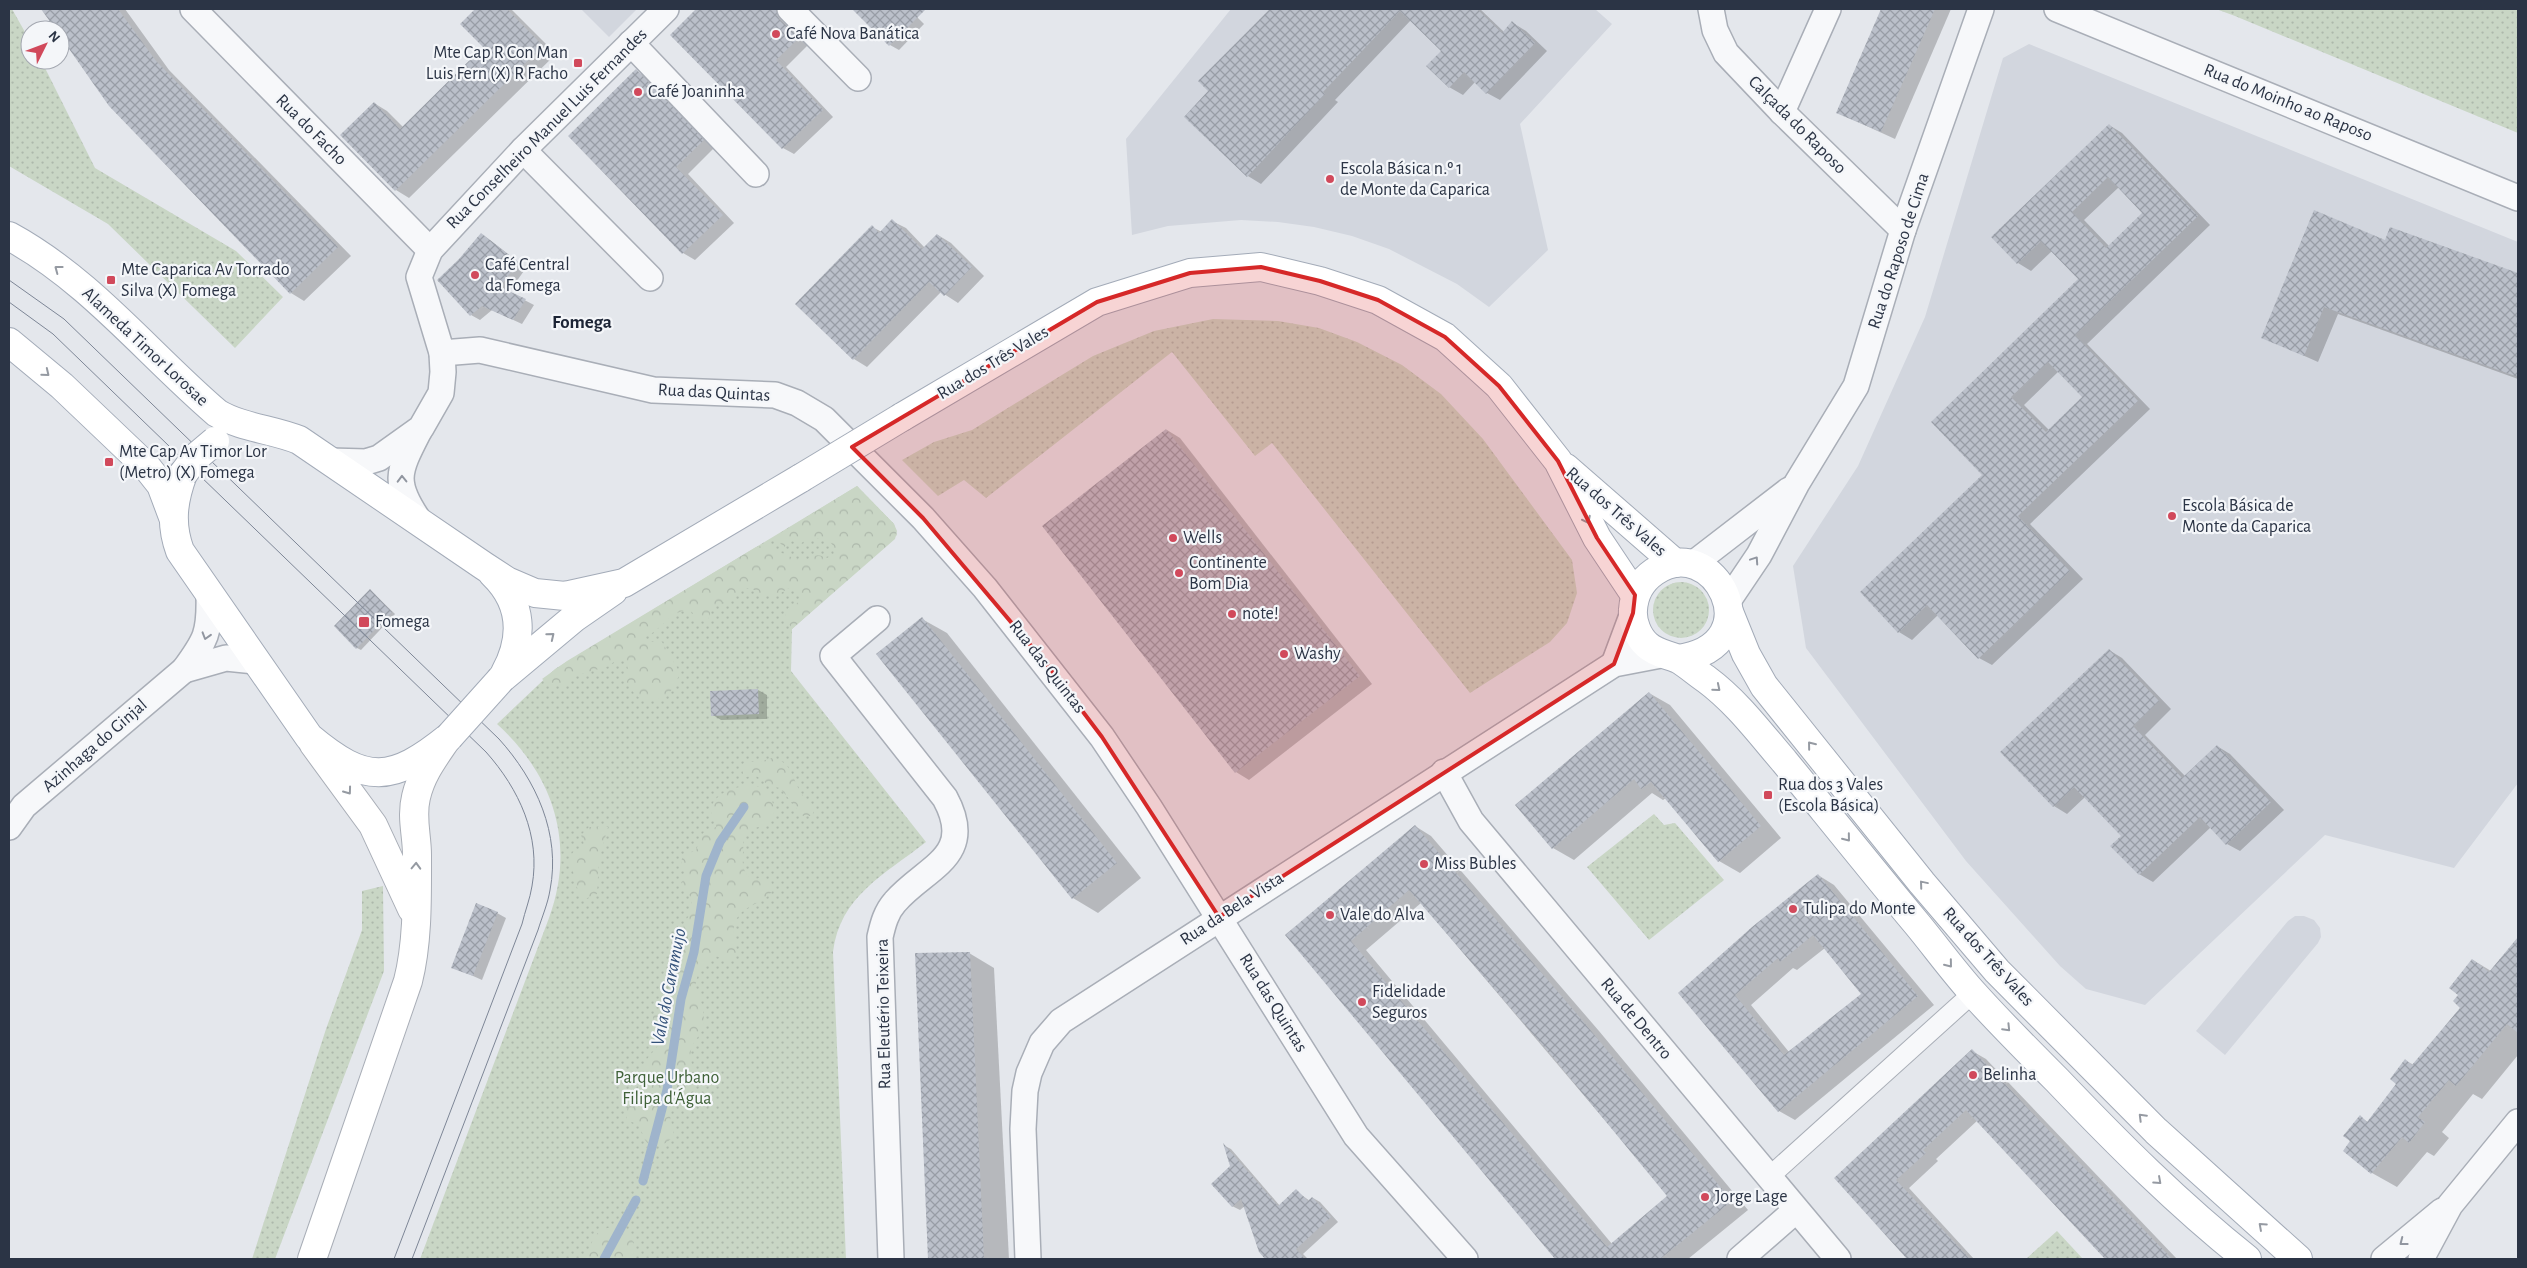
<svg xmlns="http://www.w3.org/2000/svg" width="2527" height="1268" viewBox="0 0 2527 1268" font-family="'Alegreya Sans',sans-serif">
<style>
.built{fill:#d2d6de}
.grass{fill:url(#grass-dots)}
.forest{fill:url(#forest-crowns)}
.shadow{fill:#0003;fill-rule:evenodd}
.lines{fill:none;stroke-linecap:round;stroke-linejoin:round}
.stream{stroke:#9fb4cc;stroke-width:9}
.building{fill:url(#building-cross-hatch);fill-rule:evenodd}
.pedestrian-casing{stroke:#a9aeb7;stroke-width:21}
.minor-casing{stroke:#a9aeb7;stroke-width:28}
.secondary-casing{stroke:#a9aeb7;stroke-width:30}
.primary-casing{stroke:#a3abb8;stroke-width:30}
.pedestrian{stroke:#f7f8fa;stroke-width:19}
.minor{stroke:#f7f8fa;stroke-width:25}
.secondary{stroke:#fff;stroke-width:28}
.primary{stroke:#fff;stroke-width:28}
.tram{stroke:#7d8696;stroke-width:1}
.primary-bridge-casing{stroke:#a3abb8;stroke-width:30;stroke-linecap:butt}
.primary-bridge{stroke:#fff;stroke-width:28}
.oneway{stroke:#959aa2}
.oneway2{stroke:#9196a0}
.marked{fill:#d62828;fill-opacity:0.2;stroke:#d62828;stroke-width:4;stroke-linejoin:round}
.poi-dot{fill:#d1495b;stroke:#f4f6f9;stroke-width:2}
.labels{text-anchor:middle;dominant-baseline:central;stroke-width:4.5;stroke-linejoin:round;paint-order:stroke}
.poi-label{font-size:18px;fill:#2b3445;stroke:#f4f6f9;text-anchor:start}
.street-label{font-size:18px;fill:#2b3445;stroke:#f4f6f9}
.park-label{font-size:18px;fill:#3f6138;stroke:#f4f6f9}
.neighbourhood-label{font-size:19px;font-weight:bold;fill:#1d2536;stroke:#f4f6f9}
.water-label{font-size:19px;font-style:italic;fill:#34527a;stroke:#f4f6f9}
</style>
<defs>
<pattern id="grass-dots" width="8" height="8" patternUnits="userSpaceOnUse" patternTransform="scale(1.25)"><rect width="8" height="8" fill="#c9d6c5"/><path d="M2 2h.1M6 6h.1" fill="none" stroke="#adb8ab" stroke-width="1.8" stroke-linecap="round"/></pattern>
<pattern id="forest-crowns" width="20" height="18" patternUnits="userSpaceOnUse" patternTransform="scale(1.25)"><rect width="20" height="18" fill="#c9d6c5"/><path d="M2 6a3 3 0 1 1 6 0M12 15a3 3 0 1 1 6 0" fill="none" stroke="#adb8ab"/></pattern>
<pattern id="building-cross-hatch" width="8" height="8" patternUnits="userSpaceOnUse" patternTransform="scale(1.25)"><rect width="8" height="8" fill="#bbc0ca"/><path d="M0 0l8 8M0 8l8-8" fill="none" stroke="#989da6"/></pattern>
</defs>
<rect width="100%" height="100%" fill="#e4e7ec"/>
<g class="built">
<path d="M581,9h56l-28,28z"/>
<path d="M1231,9h364l17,15 -92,100 28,126 -59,57 -32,-23 -68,-35 -37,-13 -38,-9 -36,-5 -37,-2 -73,6 -36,9 -6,-96z"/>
<path d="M2029,44l489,198v541l-64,85 -129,-33 -180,170 -59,-16 -26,-23 -94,-105 -160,-213 -13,-82 65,-100 67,-149 78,-259z"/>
<path d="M2295,916h9l10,4 6,8 1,9 -3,6 -93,112 -29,-24 92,-110z"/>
</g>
<g class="grass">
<path d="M9,9h3l18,32v19h11l54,108 141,83 47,46 -48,51 -127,-124 -99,-58z"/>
<path d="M2216,9h302v124l-283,-117z"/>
<path d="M1213,319l65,2 41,7 38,14 45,23 39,29 42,45 89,121 5,33 -10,30 -17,19 -80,51 -198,-250 -17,13 -83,-104 -186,146 -22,-18 -26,16 -36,-36 32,-18 38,-12 121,-74 61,-25z"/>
<path d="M857,486l37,38 3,11 -105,94 -1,42 135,171c-42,33 -86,54 -93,110l13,307h-426l129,-341c27,-74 5,-142 -52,-194l58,-55z"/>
<circle cx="1681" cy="610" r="28"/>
<path d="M1654,814l10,11 11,-2 49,57 -75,60 -62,-73z"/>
<path d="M383,886l1,85 -109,288h-23l74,-230 36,-99v-39z"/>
<path d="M2057,1231l26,28h-57z"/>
</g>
<g class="forest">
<path d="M857,486l37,38 3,7 -2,8 -103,90 -7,-12 3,-9 11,-6v-10l-10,-4 -13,8h-16l-7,-7 -9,-1 -16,13 -18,6v8l-3,7 -10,-2 -7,-11c-25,5 -24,18 -45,28l2,5h15l18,31 -6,14 -9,11 -22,3 -9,-8 -10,-15 4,-9 -2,-8 -10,-1 -7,6 -34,10 -10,8 -14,1 -9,-6 25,-18 189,-114 14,-2c6,7 25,14 35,16 8,-6 13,-8 22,-3l7,-4 -2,-10 -7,-6 -19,2 -6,4 -8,-3 -8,6 -10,-10z"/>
<path d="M772,758c21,4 20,21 29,35 4,6 10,9 14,15l-3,8h-9l-23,-28 -10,-2 -15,-11 -9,2 -3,-3 -1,-9 3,-3h14z"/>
<path d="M753,785c16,4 24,18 20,35 -10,8 -22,6 -30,17 2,18 -6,32 10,43l9,-3 9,4 2,9c-10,16 -35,14 -39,37 -1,9 3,18 3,28l-8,5 -17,-5c-31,37 -8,31 -8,67 0,12 -11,17 -13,28 -1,5 0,11 1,15 4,22 -3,29 -19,42l-3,9 4,19c-6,9 -21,17 -29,5 -3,-5 -3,-10 -6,-15l-12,-5c-2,-15 3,-12 12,-22l-1,-13 7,-12 2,-14 14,-17 -8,-16v-10l11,-14v-4l8,-12 6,-27 8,-11 2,-11 -5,-12 7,-11 2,-9 -2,-9 -9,-11 5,-12c-5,-7 -6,-10 -3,-17l13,-6 7,-17 13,-6v-5l-6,-12c6,-19 25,-23 43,-25z"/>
<path d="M589,827h19l-9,33 -2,34 -12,5 -5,-2c-3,-6 -3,-13 -5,-20 -3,-10 -10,-15 -1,-26l8,-2 2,-5 -3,-9z"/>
<path d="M616,1226l9,2c8,9 11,19 8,31h-50c16,-14 -1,-26 33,-33z"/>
</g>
<g class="shadow">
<path d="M43,9h82l44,61 182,186 -47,45 -13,-8 -181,-188 -50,-71v-4h-3z"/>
<path d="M477,9h34l45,45 -147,144 -13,-8 -54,-55 32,-32 13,8 16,16 81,-80 -22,-23z"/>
<path d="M698,9h84l26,36 -22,22 47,50 -39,37 -11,-6 -112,-113z"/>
<path d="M854,9h55l15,15 -25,26 -9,-5z"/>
<path d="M1270,9h210l24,23 9,-9 13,8 21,20 -47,49 -13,-7 -12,-11 -12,13 -14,-8 -6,-36 -32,-31 -76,80 3,2 -77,82 -13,-8 -38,-85 -10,-10z"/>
<path d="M1883,9h68l-56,130 -57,-26z"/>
<path d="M636,71l12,7 67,69 -27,27 46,49 -39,37 -12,-7 -113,-117z"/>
<path d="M2109,125l13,8 88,92 -123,119 63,65 -120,115 53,55 -91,86 -13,-7 -41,-43 -26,25 -13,-8 85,-157 -52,-53 148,-143 -28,-28 -21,20 -13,-8 -25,-26zM2119,187l25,26 -35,33 -25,-26zM2059,371l25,26 -35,33 -25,-25z"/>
<path d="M892,221l14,7 19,20 13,-13 13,8 33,33 -26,27 -17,-11 -74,75 -13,-8 -57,-55 75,-77 10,5z"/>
<path d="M2390,228l128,47v104l-180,-65 -20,48 -56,-25 124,-96z"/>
<path d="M490,240l36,28 -17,24 25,13 -12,19 -30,-14 -12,10 -9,-5 -32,-35z"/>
<path d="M1167,430l13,8 192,246 -123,96 -13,-8z"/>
<path d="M370,590l25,24 -34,36 -4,-2z"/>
<path d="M922,619l25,14 194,245 -43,35 -25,-15 -195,-243z"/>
<path d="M2109,650l13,8 49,51 -26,26 40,41 32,-30 13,8 54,56 -44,41 -13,-7 -16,-17 -58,55 -14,-8 -17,-38 -37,-39 -18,17 -13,-8 -52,-54z"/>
<path d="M758,690l9,5v24l-46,1 -8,-5 -2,-23z"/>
<path d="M1649,693l21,12 111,133 -41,35 -21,-12 -53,-63 -3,2 -11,-7 -78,67 -21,-12z"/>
<path d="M1415,826l16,10 168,195 149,179 -60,49h-132l-269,-324zM1421,903l248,293 -57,48 -246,-294z"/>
<path d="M1818,875l16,10 100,120 -139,115 -16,-9 -99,-118zM1825,948l37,46 -73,58 -38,-47 42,-37 4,2z"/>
<path d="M497,913l9,5 -24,62 -29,-13z"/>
<path d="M2518,939v116l-36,44 -9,-5 -31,38 7,6 -15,18 -7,-4 -30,35 -25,-14 -27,-22 7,-10 8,-24 8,5 30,-38 8,-23 8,4 47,-58 -2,-12 14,-35 18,11z"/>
<path d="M969,953l25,15 15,291h-78l-14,-304z"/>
<path d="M1972,1051l14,8 191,200h-68l-131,-139 -42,39 2,2 -29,27 65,71h-65l-73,-80z"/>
<path d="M1225,1146l6,3 49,57 16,-15 14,10 3,-3 7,4 18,20 -35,32 5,5h-41l-7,-8 -15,-45 -5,4 -8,-4 -1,-40z"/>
</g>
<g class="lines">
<g class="stream">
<path d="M643,1181l24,-91 14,-91 13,-47 12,-76 14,-34 24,-35"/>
<path d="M604,1259l32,-59"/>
</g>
</g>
<g class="building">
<path d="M41,9h77l38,52 182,186 -48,47 -181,-188 -49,-70v-6h-4z"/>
<path d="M475,9h32l36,37 -148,145 -55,-56 34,-33 26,27 83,-82 -23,-23z"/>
<path d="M696,9h80l3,10 20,19 -23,22 47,50 -41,39 -112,-114z"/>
<path d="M852,9h74l-37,37z"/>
<path d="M1270,9h207l25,24 10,-12 23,22 -49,51 -22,-22 -15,16 -23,-22 15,-15 -41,-40 -77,81 2,2 -78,83 -63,-60 24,-26 -10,-10z"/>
<path d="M1881,9h54l-54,123 -45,-19z"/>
<path d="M636,69l68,71 -28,27 47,48 -41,39 -114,-118z"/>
<path d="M2109,124l89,92 -123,119 63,66 -120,115 52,55 -92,88 -51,-54 -29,28 -38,-41 122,-117 -51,-53 147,-143 -37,-38 -24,23 -26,-27zM2108,177l34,36 -36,35 -34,-36zM2048,362l34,35 -36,35 -35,-35z"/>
<path d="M2314,210l71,30 5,-13 128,46v104l-194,-70 -20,49 -43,-18z"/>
<path d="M892,219l30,30 15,-15 35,33 -28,29 -15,-14 -76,78 -58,-56 77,-79 7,8z"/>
<path d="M481,233l37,29 -18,25 26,12 -13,21 -31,-14 -12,10 -33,-36 22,-21z"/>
<path d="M1166,429l194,247 -125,97 -193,-247z"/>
<path d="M370,589l22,23 -36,37 -22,-23z"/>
<path d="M922,617l195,246 -45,36 -196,-245z"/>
<path d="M2109,649l50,52 -26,25 49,52 35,-33 54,57 -45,43 -26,-28 -61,58 -29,-29 11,-10 -47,-49 -21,20 -53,-55z"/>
<path d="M758,689l1,25 -48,2 -1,-25z"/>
<path d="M1649,692l112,134 -43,36 -67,-80 -10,7 -7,-10 -82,70 -37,-44z"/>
<path d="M1415,825l167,195 150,181 -72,58h-105l-270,-324zM1409,890l142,165 116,141 -60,51 -256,-306z"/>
<path d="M1818,874l100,122 -140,116 -100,-119 74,-66zM1813,935l48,59 -77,61 -49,-60 43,-37 2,4z"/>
<path d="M476,903l22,9 -25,64 -22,-8z"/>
<path d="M2518,937v96l-11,-9 -51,62 -7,-6 -31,37 7,5 -16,21 -7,-6 -31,37 -28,-23 7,-10 -7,-5 17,-21 7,7 29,-38 -6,-5 15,-20 7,6 48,-57 -7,-7 5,-6 -9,-7 23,-29 17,13z"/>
<path d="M970,952l14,307h-56l-13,-306z"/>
<path d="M1972,1049l117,124 83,86h-67l-139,-149 -43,40 3,3 -30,27 74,79h-63l-73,-81z"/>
<path d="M1223,1143l55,63 18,-17 12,12 4,-4 19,20 -35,32 9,10h-40l-6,-7 -18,-53 -9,8 -21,-23 19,-18z"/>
</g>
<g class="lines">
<g class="pedestrian-casing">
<path id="pedestrian" d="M1768,1178l205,-185"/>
</g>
<g class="minor-casing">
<g id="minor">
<path d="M193,9l237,241"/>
<path d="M790,9l68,69"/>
<path d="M1711,9l4,21 11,23 56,59 121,118"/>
<path d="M2057,9l461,189"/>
<path d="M631,43l125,131"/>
<path d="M1782,112l46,-103"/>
<path d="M523,150l127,128"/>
<path d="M442,353l38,-3 173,40 122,5 22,8 27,16 99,99 62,70 117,149 47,70 207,329 109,123"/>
<path d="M419,431c-21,41 -27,51 1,91"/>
<path d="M330,461l36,1 13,-4 42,-30 20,-35 2,-21 -1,-19 -23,-76 11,-27 93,-100 143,-141"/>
<path d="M1693,564l96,-74"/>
<path d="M1728,601l31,-46 38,-72 59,-97 47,-156 78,-221"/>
<path d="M877,619l-44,37 112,142c32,59 -20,69 -50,104 -9,10 -12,22 -15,35l11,322"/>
<path d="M1614,664l19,-51"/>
<path d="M184,670l42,-12 29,3"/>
<path d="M1444,772l27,49 367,438"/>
<path d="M9,827l15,-21 160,-136c22,-30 26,-37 25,-74"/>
<path d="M1028,1259l-5,-130 2,-38 4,-18 13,-30 19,-22 553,-357 47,-9"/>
<path d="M1740,1259l55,-48"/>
<path d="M2384,1259l58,-48"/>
<path d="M2421,1259l29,-54 68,-83"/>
</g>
</g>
<g class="secondary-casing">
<g id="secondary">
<path d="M313,743l60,82 39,84"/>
<path d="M312,1259l96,-278c10,-39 9,-85 9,-126 0,-20 -6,-38 -1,-58 5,-22 17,-38 30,-57"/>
</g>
</g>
<g class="primary-casing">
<g id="primary">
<path d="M9,236c81,44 139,118 208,177 25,15 55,16 82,27l185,126 23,15 28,12 30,3 59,-13 177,-105"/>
<path d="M9,342l53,44 84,80 15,19 12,32"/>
<path d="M902,417l195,-115 93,-29 71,-6 59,14 58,19 67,37 54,49 59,75 39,77 38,57"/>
<path d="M1566,468l109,95"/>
<path d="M183,474c-10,27 -13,50 -3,77l129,186c57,48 83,46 140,0"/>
<path d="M493,574c30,29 31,64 12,99"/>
<path d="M1729,612l17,42 18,32 158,197 75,88 159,160 142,128"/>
<path d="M1678,659c97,-14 35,-130 -24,-87 -13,9 -20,21 -21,38 -1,12 5,27 14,35 10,9 20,9 31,14 9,5 19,14 28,20 31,23 53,53 78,82 44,54 88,109 133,163 19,23 37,48 57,70 27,30 55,58 83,86 60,63 122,125 190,179"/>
<path d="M501,679l73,-61 39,-27"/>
</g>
</g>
<use href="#pedestrian" class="pedestrian"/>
<use href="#minor" class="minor"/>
<use href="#secondary" class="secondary"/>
<use href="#primary" class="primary"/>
<g class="tram">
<path d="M9,280l55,39 435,420c37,41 62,95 51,151 -2,13 -8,27 -12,40l-126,329"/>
<path d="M9,302l44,32 433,418c33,37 55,84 46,134 -2,13 -7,25 -10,38l-128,335"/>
</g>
<g class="primary-bridge-casing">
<g id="primary-bridge">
<path d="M183,474l13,-17 19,-16"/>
<path d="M801,478l101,-61"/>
<path d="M449,737l52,-58"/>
</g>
</g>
<use href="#primary-bridge" class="primary-bridge"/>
</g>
<defs><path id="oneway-chevron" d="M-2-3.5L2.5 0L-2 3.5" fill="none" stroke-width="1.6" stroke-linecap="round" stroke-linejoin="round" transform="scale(1.25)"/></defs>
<g class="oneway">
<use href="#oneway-chevron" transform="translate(58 269) rotate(-143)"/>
<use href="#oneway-chevron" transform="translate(46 373) rotate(39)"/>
<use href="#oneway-chevron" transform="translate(1587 520) rotate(63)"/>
<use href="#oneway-chevron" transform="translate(551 636) rotate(-39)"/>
<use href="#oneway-chevron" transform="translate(1717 688) rotate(40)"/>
<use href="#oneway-chevron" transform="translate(1811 745) rotate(-129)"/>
<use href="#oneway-chevron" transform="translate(348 791) rotate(54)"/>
<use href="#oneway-chevron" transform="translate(1847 838) rotate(51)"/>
<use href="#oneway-chevron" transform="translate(416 866) rotate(-88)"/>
<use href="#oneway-chevron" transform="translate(1923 884) rotate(-130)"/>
<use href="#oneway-chevron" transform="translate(1949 964) rotate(51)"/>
<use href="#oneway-chevron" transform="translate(2007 1028) rotate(46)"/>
<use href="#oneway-chevron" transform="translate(2142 1117) rotate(-135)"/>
<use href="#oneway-chevron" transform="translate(2158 1181) rotate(42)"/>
<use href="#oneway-chevron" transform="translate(2262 1226) rotate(-138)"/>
</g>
<g class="oneway2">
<use href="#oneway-chevron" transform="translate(402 479) rotate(-91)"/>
<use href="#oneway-chevron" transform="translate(1755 560) rotate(-56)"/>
<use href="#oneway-chevron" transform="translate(206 636) rotate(107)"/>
<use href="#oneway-chevron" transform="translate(2403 1242) rotate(142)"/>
</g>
<path class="marked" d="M1261,267l59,14 58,19 67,37 54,49 59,75 39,77 38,57 -2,18 -19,51 -395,253 -117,-180 -53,-70 -126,-149 -71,-71 245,-145 93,-29z"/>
<g class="poi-dot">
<circle cx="776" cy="34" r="5"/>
<rect x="573" y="58" width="10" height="10" rx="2.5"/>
<circle cx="638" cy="92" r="5"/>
<circle cx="1330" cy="179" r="5"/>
<circle cx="475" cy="275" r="5"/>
<rect x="106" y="275" width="10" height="10" rx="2.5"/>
<rect x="104" y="457" width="10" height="10" rx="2.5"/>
<circle cx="2172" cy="516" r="5"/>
<circle cx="1173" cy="538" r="5"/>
<circle cx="1179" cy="573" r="5"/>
<circle cx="1232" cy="614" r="5"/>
<rect x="358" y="616" width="12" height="12" rx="2.5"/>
<circle cx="1284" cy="654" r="5"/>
<rect x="1763" y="790" width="10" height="10" rx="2.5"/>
<circle cx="1424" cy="864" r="5"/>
<circle cx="1793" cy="909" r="5"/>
<circle cx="1330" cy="915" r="5"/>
<circle cx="1362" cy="1002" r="5"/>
<circle cx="1973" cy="1075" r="5"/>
<circle cx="1705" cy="1197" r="5"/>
</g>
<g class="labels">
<g class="poi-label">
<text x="786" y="34">Café Nova Banática</text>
<text x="568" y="53" text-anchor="end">Mte Cap R Con Man<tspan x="568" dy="21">Luis Fern (X) R Facho</tspan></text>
<text x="648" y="92">Café Joaninha</text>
<text x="1340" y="169">Escola Básica n.º 1<tspan x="1340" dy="21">de Monte da Caparica</tspan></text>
<text x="485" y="265">Café Central<tspan x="485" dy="21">da Fomega</tspan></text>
<text x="121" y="270">Mte Caparica Av Torrado<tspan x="121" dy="21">Silva (X) Fomega</tspan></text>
<text x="119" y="452">Mte Cap Av Timor Lor<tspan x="119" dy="21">(Metro) (X) Fomega</tspan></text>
<text x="2182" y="506">Escola Básica de<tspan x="2182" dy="21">Monte da Caparica</tspan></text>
<text x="1183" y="538">Wells</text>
<text x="1189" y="563">Continente<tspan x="1189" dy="21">Bom Dia</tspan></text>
<text x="1242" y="614">note!</text>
<text x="375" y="622">Fomega</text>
<text x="1294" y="654">Washy</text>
<text x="1778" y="785">Rua dos 3 Vales<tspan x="1778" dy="21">(Escola Básica)</tspan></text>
<text x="1434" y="864">Miss Bubles</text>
<text x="1803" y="909">Tulipa do Monte</text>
<text x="1340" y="915">Vale do Alva</text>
<text x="1372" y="992">Fidelidade<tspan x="1372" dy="21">Seguros</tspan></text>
<text x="1983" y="1075">Belinha</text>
<text x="1715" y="1197">Jorge Lage</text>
</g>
<g class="street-label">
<text transform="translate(2288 103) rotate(22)">Rua do Moinho ao Raposo</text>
<text transform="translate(1797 125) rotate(45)">Calçada do Raposo</text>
<text transform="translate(547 129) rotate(-45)">Rua Conselheiro Manuel Luis Fernandes</text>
<text transform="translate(311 130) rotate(45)">Rua do Facho</text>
<text transform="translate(1899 251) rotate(-72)">Rua do Raposo de Cima</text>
<text transform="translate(145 347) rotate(43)">Alameda Timor Lorosae</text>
<text transform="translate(993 363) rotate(-31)">Rua dos Três Vales</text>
<text transform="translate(714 393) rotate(3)">Rua das Quintas</text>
<text transform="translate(1616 512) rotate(41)">Rua dos Três Vales</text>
<text transform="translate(1047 667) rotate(52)">Rua das Quintas</text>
<text transform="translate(95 746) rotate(-41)">Azinhaga do Ginjal</text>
<text transform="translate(1232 909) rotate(-33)">Rua da Bela Vista</text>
<text transform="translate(1988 957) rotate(48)">Rua dos Três Vales</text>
<text transform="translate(1273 1003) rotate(58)">Rua das Quintas</text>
<text transform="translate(884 1014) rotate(-91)">Rua Eleutério Teixeira</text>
<text transform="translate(1636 1019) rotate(50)">Rua de Dentro</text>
</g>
<g class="park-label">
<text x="667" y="1078">Parque Urbano<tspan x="667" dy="21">Filipa d'Água</tspan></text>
</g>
<g class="neighbourhood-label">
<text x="582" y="322">Fomega</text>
</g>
<g class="water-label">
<text transform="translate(669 987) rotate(-79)">Vala do Caramujo</text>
</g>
</g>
<rect width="2527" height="1268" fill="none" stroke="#2b3445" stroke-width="20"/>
<g transform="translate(45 45) rotate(48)"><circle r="24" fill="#f4f6f9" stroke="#a4a8b1"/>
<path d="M0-4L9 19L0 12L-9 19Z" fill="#d1495b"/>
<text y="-8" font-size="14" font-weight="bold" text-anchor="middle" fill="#2b3445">N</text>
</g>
</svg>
